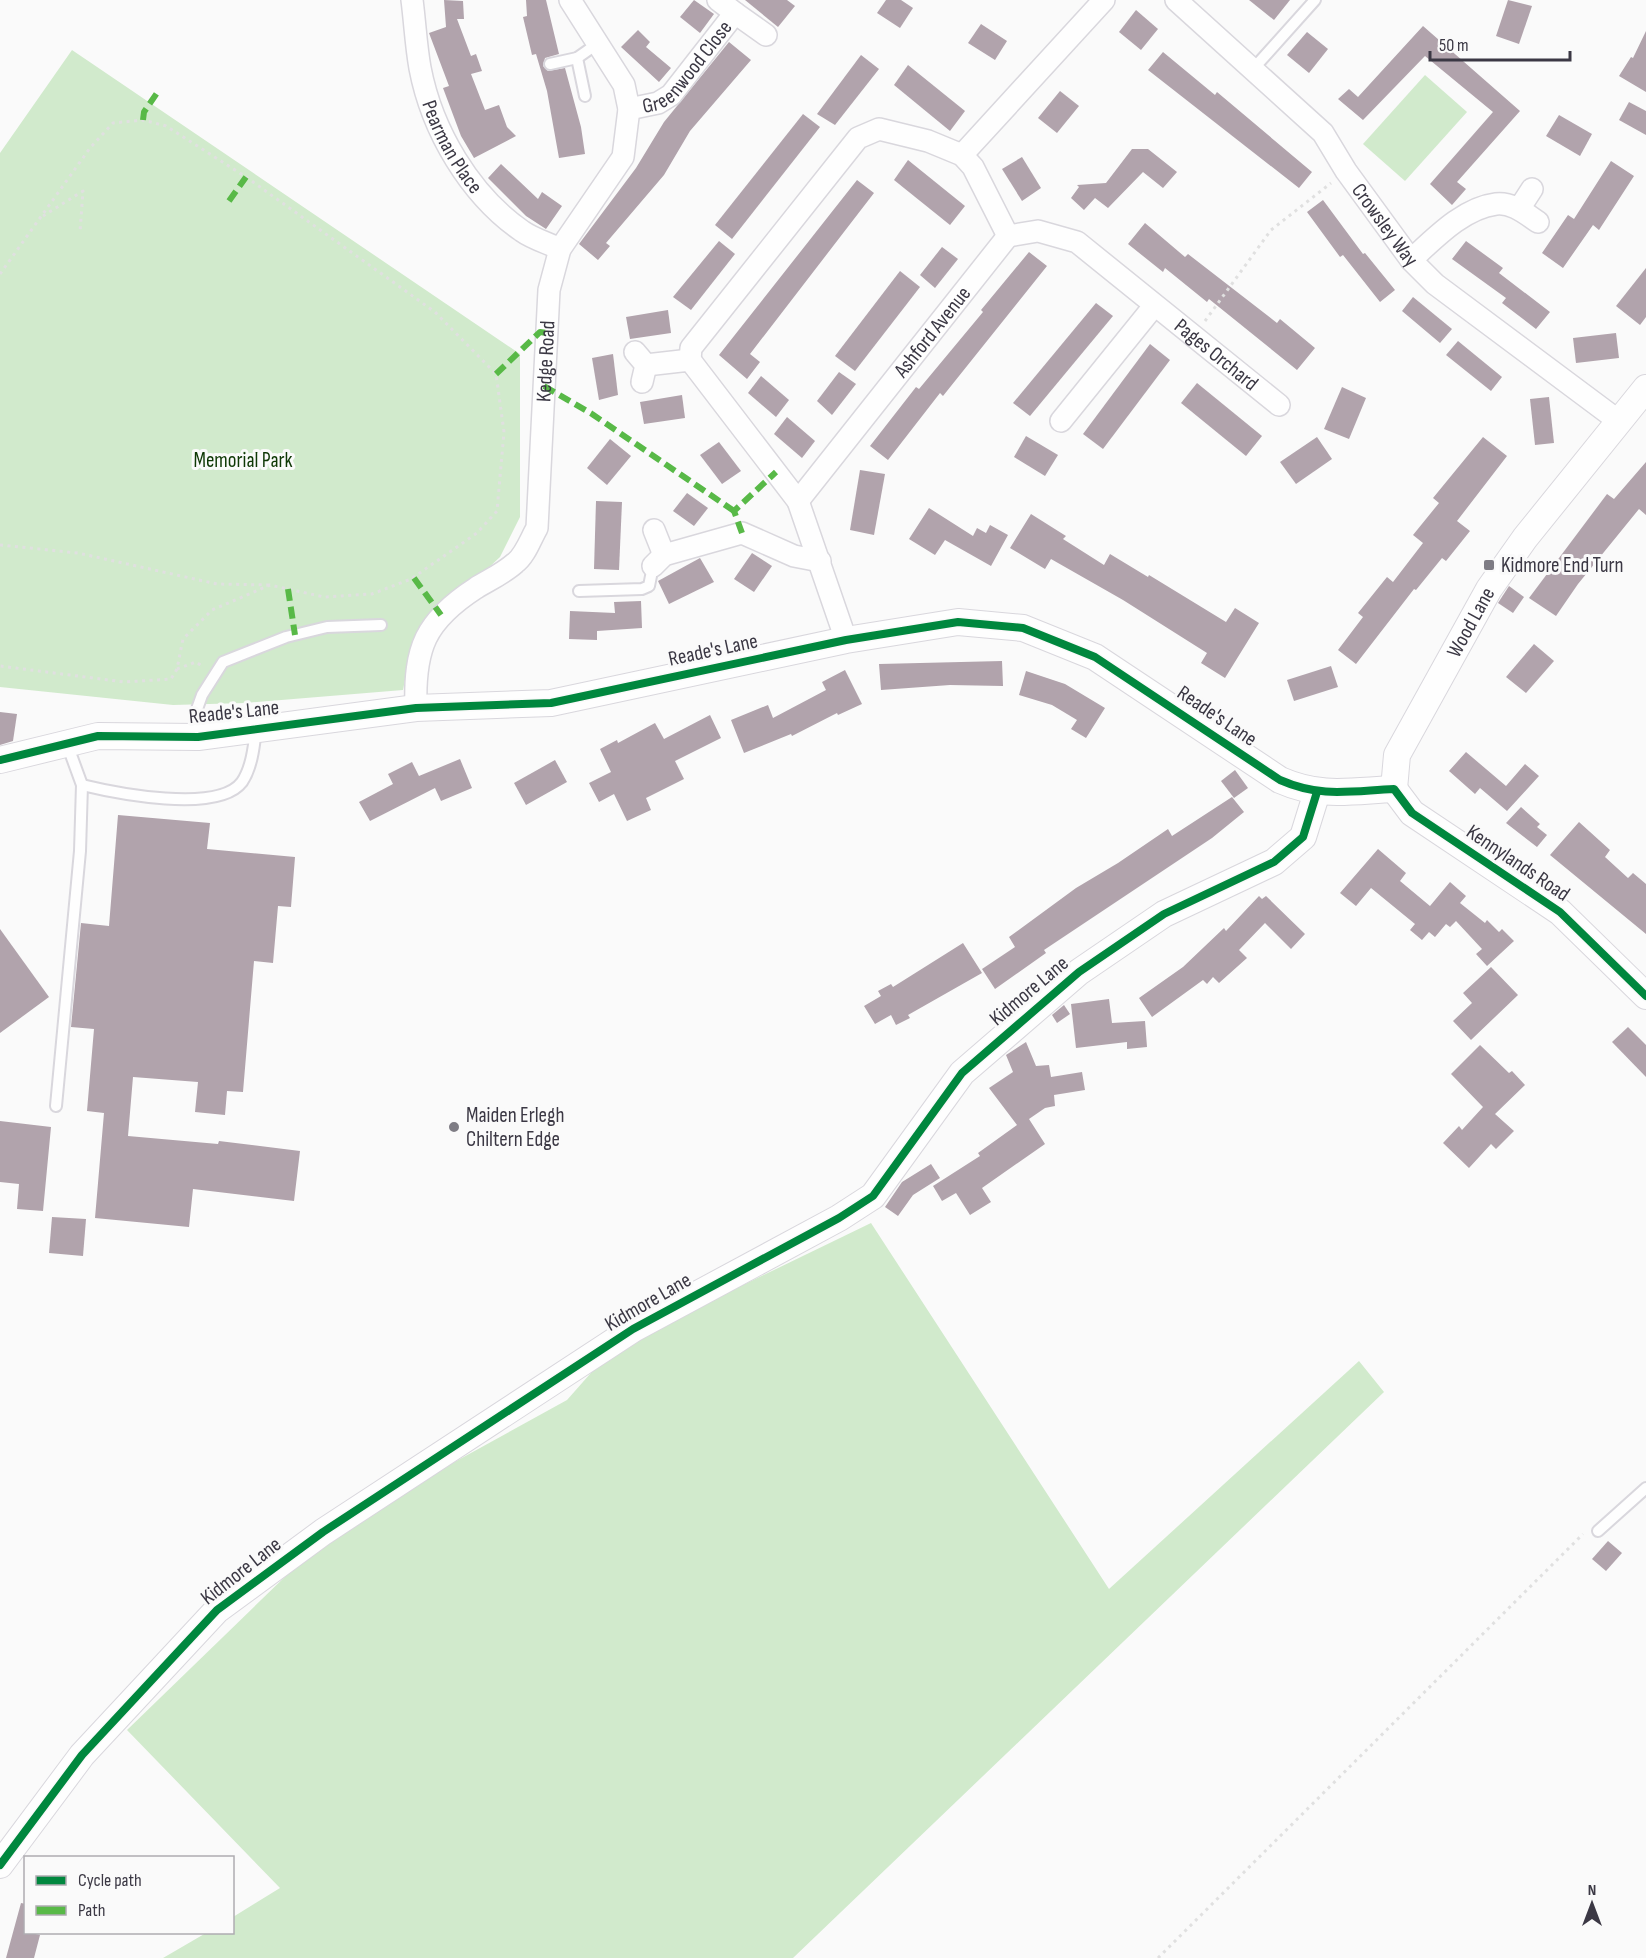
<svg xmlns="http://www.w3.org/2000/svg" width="1646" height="1958" viewBox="0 0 1646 1958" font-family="'Sofia Sans Condensed',sans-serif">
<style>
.green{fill:#d1eacc}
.building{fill:#b1a3ac}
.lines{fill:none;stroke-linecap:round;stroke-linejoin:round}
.service-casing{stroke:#d9d7dd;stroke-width:14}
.minor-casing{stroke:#d9d7dd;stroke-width:24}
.tertiary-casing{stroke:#d9d7dd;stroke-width:28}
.path{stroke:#e0e0e0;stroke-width:3;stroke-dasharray:3 4.5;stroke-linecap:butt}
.service{stroke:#fefefe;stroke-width:10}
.minor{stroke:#fefefe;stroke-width:21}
.tertiary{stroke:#fefefe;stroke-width:26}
.quiet{stroke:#58b947;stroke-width:6;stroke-dasharray:12 6;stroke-linecap:butt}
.cycleway-casing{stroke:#fafafa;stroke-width:11}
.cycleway{stroke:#00873e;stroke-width:8}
.poi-dot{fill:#7e7c84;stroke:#fafafa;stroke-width:2}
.labels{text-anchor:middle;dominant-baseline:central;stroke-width:6;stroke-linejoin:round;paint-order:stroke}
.street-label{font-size:21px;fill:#3b3844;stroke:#fafafa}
.park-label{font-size:21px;fill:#0e3805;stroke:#fafafa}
.poi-label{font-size:21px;fill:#3b3844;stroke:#fafafa;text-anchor:start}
</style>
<rect width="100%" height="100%" fill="#fafafa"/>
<g class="green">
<path d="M72,50l448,304v163l-20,40 -87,82 -10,51 -158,13 -72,2 -173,-18v-534z"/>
<path d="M1425,75l42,37 -62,69 -42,-37z"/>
<path d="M871,1223l238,366 250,-228 25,31 -591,566h-630l43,-25 26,-1 1,-15 47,-29 -153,-158 165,-160 108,-78 167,-92 46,-52z"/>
</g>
<g class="building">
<path d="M444,0l19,1 1,18h-7l14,37 5,-2 6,17 -11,3 14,36 14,-5 8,22 9,9 -42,22 -13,-22 -18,-48 6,-2 -20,-53 17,-6z"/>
<path d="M526,0h20l13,54 -14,4 -2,8 5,5 17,-3 16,59 4,27 -26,4 -12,-67 -11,-37 -4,1 -9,-38 4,-1z"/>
<path d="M694,0l20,14 -14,19 -20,-16z"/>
<path d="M745,0h42l8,6 -17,21z"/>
<path d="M886,0h15l12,8 -13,20 -23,-15z"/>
<path d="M1249,0h41l-16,20z"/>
<path d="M1508,0l24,6 -13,38 -23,-8z"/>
<path d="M1136,10l22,19 -17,21 -22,-18z"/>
<path d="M981,24l26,17 -12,19 -27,-17z"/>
<path d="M1423,26l97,85 -63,71 9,7 -14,16 -22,-21 63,-72 -68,-56 -62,64 -25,-21 11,-10 9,8z"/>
<path d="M638,30l12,12 -4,5 25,21 -12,14 -38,-35z"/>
<path d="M1646,31v61l-27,-16 12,-19 2,1z"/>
<path d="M1307,32l21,17 -19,24 -22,-18z"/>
<path d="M729,42l22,18 -61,71 -26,44 -58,68 4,3 -12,14 -19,-16 57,-76 28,-46z"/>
<path d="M1163,52l52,43 2,-3 95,80 -13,16 -151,-118z"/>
<path d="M861,55l18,14 -44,56 -18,-11z"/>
<path d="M908,65l57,46 -15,20 -56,-46z"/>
<path d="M1060,91l19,15 -22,27 -19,-15z"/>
<path d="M1629,102l17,9v24l-27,-15z"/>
<path d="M803,114l17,13 -88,112 -17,-14z"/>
<path d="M1559,115l33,19 -12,22 -34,-20z"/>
<path d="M1132,149h16l29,23 -14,16 -20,-16 -35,36 -13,-10 -11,12 -13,-12 8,-11 -2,-2 29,-2z"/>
<path d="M1022,157l19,31 -19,13 -20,-32z"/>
<path d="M908,160l57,46 -15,19 -56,-45z"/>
<path d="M1611,161l23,15 -35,54 -6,-5 -30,43 -21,-15 26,-38 6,4z"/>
<path d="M501,164l37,35 4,-7 20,14 -16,23 -20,-13 -38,-38z"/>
<path d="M857,180l17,13 -124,161 10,8 -13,17 -28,-24z"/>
<path d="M1323,200l40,54 2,-1 30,37 -15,12 -37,-47 -3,2 -33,-45z"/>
<path d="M1145,223l40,34 3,-3 89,69 3,-4 35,29 -18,22 -88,-71 -2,3 -42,-34 -2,4 -35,-28z"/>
<path d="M719,241l16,13 -44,56 -18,-13z"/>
<path d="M1466,241l37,27 -4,5 51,39 -14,17 -34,-26 4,-5 -54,-39z"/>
<path d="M942,247l16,12 -23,29 -15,-13z"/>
<path d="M1029,252l18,14 -104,130 -3,-3 -52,67 -18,-14 46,-59 3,2 64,-77 -2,-2z"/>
<path d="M1646,268v49l-6,8 -24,-19z"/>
<path d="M900,271l20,16 -65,84 -20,-15z"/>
<path d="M1413,297l39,32 -12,14 -38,-32z"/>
<path d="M1096,303l17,13 -83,100 -17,-13z"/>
<path d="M668,310l3,23 -41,6 -4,-22z"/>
<path d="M1616,333l3,25 -43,5 -3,-25z"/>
<path d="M1458,341l44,36 -11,14 -45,-36z"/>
<path d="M1150,344l20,16 -67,89 -20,-15z"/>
<path d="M613,354l5,41 -19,5 -7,-42z"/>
<path d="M839,372l17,12 -24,31 -15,-14z"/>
<path d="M761,376l28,24 -13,17 -28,-24z"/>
<path d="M1197,383l65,53 -16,20 -65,-53z"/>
<path d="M1342,387l24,11 -17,41 -25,-10z"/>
<path d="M682,395l3,23 -41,6 -4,-22z"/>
<path d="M1549,397l5,46 -19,2 -5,-46z"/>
<path d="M787,417l28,24 -13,17 -28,-24z"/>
<path d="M1026,436l32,19 -13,21 -31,-19z"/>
<path d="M1317,437l15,22 -36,25 -16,-22z"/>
<path d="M1483,437l24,19 -50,65 13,10 -24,30 -4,-3 -26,32 -2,-1 -58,75 -18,-14 25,-33 -5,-4 29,-36 6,5 30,-39 -10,-8 26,-32 -6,-5z"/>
<path d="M610,439l21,17 -24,29 -20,-17z"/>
<path d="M719,442l22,29 -19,13 -22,-29z"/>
<path d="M1646,462v53l-7,-6 -61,75 -22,32 -27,-18 78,-104 7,5z"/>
<path d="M860,470l25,4 -11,61 -24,-5z"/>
<path d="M687,493l21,15 -14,18 -21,-15z"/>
<path d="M596,501l26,1 -3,68 -25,-1z"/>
<path d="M929,508l44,28 4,-8 9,5 4,-8 18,10 -17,31 -46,-26 -10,15 -26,-16z"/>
<path d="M1031,514l35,22 -3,3 41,26 6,-11 38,23 1,-2 77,47 9,-14 24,15 -34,55 -24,-15 6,-10 -84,-53 -72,-41 -6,10 -35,-21z"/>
<path d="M752,553l20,13 -18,26 -20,-13z"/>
<path d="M700,558l14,24 -45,22 -11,-23z"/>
<path d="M1509,586l15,11 -11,16 -15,-10z"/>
<path d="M641,601l1,27 -45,3v9l-28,-1 1,-28 45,2 -1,-11z"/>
<path d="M1534,644l20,17 -28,32 -20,-16z"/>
<path d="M1002,661l1,25 -53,-1 -69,5 -2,-26z"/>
<path d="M1331,666l7,21 -44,14 -7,-21z"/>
<path d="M845,670l17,34 -24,11 -1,-2 -45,23 -1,-2 -47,19 -13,-33 37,-15 5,13 53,-28 -4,-8z"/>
<path d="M1026,671l39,13 40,24 -19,30 -15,-9 6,-9 -25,-15 -33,-10z"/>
<path d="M0,712l17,2 -4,27 -13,4z"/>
<path d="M710,715l11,23 -46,23 9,18 -38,19 5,12 -24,11 -13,-27 -15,8 -10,-19 22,-11 -11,-23 17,-9 1,3 37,-20 9,16z"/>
<path d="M1466,752l40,34 19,-22 14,12 -32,35 -27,-23 -5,6 -26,-23z"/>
<path d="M460,759l12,29 -31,13 -6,-13 -65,33 -11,-19 34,-18 -5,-10 24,-12 7,14z"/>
<path d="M555,760l12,22 -41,23 -12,-22z"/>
<path d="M1235,770l13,18 -14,10 -13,-17z"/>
<path d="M1232,797l12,15 -32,26 -168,112 2,3 -51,36 -13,-20 33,-22 -6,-10 67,-49 42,-25 50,-34 4,7z"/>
<path d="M1521,807l19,17 -3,3 10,8 -10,12 -31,-24z"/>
<path d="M118,815l92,8 -3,26 88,8 -4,50 -13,-1 -5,57 -19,-2 -11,131 -16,-1 -2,24 -30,-3 3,-30 -65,-5 -5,59 90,8 1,-3 81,10 -6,50 -101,-12 -4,38 -94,-9 9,-105 -17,-2 7,-82 -23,-2 10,-104 28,3z"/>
<path d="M1579,822l31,28 -5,7 23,21 5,-5 13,11v50l-96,-79z"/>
<path d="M1378,849l28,24 -6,8 30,25 20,-24 16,14 -6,7 25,20 2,-3 12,12 3,-3 12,12 -27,25 -11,-12 6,-5 -26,-28 -6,6 -4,-3 -11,13 -6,-5 -7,8 -12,-10 5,-6 -44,-36 -15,18 -16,-13z"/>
<path d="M1259,896l3,3 4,-3 39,38 -14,15 -26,-26 -26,27 8,8 -28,25 -6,-6 -6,7 -4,-4 -51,37 -13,-19 44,-31 41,-39 2,3z"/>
<path d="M0,929l49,68 -49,36z"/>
<path d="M963,943l19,30 -74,42 2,3 -14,7 -5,-10 -16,9 -11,-18 17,-10 -3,-5 13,-7 2,3z"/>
<path d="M1491,967l27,28 -47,45 -18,-19 19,-18 -9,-10z"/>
<path d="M1109,999l3,24 33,-2 2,26 -20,2v-7l-51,6 -5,-44z"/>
<path d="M1064,1005l6,9 -13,9 -5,-8z"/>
<path d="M1628,1027l18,18v32l-34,-35z"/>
<path d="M1026,1042l10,24 13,-1 2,12 31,-5 3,18 -31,5 1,11 -10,2 -16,11 16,25 -63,44 9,14 -21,13 -14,-22 -14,8 -9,-15 47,-30 -2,-3 39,-28 -28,-37 24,-16 -7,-17z"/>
<path d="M1480,1045l29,28 3,-2 13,14 -30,29 19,17 -18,18 -5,-5 -22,24 -26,-25 16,-17 3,4 21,-23 -32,-33z"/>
<path d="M0,1121l51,6 -8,84 -26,-2 2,-25 -19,-2z"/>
<path d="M931,1164l9,14 -27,17 -15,21 -13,-9 17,-25z"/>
<path d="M52,1217l34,2 -3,37 -34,-3z"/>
<path d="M1608,1541l14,12 -16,18 -14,-12z"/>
<path d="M21,1903l5,1v28l14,3 -6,23h-28z"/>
</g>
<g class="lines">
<g class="service-casing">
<g id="service">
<path d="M577,58l8,38"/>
<path d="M550,64l27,-6 20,-14"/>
<path d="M1254,68l61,-68"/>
<path d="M579,591l63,-2 7,-3 4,-20"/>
<path d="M198,736l-1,-27 5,-14 21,-33 63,-25 41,-10 54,-2"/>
<path d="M82,785c33,8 136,29 160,-3 10,-15 12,-36 14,-53"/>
<path d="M56,1106l24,-255 2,-66 -15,-41"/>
<path d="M1598,1531l48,-43"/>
</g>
</g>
<g class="minor-casing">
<g id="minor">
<path id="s1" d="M412,0c3,23 4,46 8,68 12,63 50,127 102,163 11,8 26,12 38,18"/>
<path id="s2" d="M1176,0l147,133 23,38 65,89 24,24 185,138"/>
<path d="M735,13l31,22"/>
<path id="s3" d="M629,109l29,-6 13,-8 64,-82 -17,-13"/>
<path d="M962,155l142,-155"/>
<path d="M1519,209l13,-20"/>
<path id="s4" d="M1008,236l30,-5 39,11 202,163"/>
<path d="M1411,260c23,-21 52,-52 85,-56 16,-2 30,10 42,18"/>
<path d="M635,352l11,13 -4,17"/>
<path d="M690,360l1,-12 167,-210 21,-9 49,12 34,14 11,12 35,69"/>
<path d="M646,365l44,-5 108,141 48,139"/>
<path d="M1061,421l93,-115"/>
<path id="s5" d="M798,501l210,-265"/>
<path d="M654,530l10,25"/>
<path d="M653,566l11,-11 78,-22 52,23 26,5"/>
<path id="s6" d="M416,708c-2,-60 9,-87 60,-120 13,-8 28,-15 39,-25 10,-7 16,-25 22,-35l12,-238 11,-41 63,-92 6,-48 -5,-24 -54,-85"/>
</g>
</g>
<g class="tertiary-casing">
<g id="tertiary">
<path d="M0,760l98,-24 100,1 218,-29 135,-5 295,-63 112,-18 65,6 72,29 185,123c41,18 70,11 114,9"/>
<path id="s7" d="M1394,789l3,-34 92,-166 36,-51 121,-150"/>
<path d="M1394,789l18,24 148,99 86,84"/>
<path d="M0,1865l82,-110 135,-145 106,-78 310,-203 206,-111 34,-22 89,-123 117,-101 85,-58 110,-52 29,-25 14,-45"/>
</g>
</g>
<g class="path">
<path d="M43,216l40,-25 -3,41"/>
<path d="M0,274l90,-126 23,-25 30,-3 23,6 80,51 189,135 61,62 8,58 -7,79 -20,22 -66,46 -39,15 -48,3 -54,-12 -58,25 -29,29 -6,30 -6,10 -47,3 -124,-16"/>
<path d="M1205,321l66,-91 60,-47"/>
<path d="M0,545l78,8 139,31 52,1"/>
<path d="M177,669l19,-7 6,4"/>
<path d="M1158,1958l425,-424"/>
</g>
<use href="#service" class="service"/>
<use href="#minor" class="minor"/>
<use href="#tertiary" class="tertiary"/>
<g class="quiet">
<path d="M143,120l1,-8 13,-19"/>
<path d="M229,201l17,-24"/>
<path d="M496,374l44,-42 7,1"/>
<path d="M544,386l48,28 142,97"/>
<path d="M742,533l-8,-22 42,-39"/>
<path d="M414,578l27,37"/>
<path d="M288,589l7,46"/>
</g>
<g class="cycleway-casing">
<g id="cycleway">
<path d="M0,760l98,-24 100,1 218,-29 135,-5 295,-63 112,-18 65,6 72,29 185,123c41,18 70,11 114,9l18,24 148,99 86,84"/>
<path d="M0,1865l82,-110 135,-145 106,-78 310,-203 206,-111 34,-22 89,-123 117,-101 85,-58 110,-52 29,-25 14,-45"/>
</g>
</g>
<use href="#cycleway" class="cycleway"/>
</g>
<g class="poi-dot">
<rect x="1483" y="559" width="12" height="12" rx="3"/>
<circle cx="454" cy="1127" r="6"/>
</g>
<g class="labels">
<g class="street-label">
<text stroke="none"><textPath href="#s3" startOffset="75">Greenwood Close</textPath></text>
<text stroke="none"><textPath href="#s1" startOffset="154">Pearman Place</textPath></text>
<text stroke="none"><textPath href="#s2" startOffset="309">Crowsley Way</textPath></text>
<text stroke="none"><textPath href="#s5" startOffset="216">Ashford Avenue</textPath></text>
<text stroke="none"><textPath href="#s4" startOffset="250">Pages Orchard</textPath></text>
<text stroke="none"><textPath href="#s6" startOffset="398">Kedge Road</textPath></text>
<text stroke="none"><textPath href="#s7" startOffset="186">Wood Lane</textPath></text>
<text transform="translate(713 650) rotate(-12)">Reade's Lane</text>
<text transform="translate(234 712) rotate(-6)">Reade's Lane</text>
<text transform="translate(1217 716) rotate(34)">Reade's Lane</text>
<text transform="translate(1518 863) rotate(34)">Kennylands Road</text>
<text transform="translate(1029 991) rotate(-40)">Kidmore Lane</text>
<text transform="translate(648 1302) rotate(-30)">Kidmore Lane</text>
<text transform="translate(241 1571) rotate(-38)">Kidmore Lane</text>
</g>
<g class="park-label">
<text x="243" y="460">Memorial Park</text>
</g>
<g class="poi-label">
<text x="1501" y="565">Kidmore End Turn</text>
<text x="466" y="1115">Maiden Erlegh<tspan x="466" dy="24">Chiltern Edge</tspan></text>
</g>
</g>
<rect x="24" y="1856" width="210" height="78" fill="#fafafa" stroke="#aeacb1" stroke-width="1.5"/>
<rect x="36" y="1876" width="30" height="9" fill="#00873e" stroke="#aeacb1" stroke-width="1.5"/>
<text x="78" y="1886" font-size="18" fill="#3b3844">Cycle path</text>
<rect x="36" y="1906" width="30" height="9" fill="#58b947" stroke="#aeacb1" stroke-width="1.5"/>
<text x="78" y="1916" font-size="18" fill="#3b3844">Path</text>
<g transform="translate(1592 1904)" stroke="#fafafa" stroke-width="4.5" paint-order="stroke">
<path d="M0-4.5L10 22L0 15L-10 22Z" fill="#3b3844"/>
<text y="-9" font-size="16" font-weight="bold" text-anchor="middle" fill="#3b3844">N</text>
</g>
<path d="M1430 51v9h140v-9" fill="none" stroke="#3b3844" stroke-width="3"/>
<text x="1439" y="51" font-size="18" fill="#3b3844" stroke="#fafafa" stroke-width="4.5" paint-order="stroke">50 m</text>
</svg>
